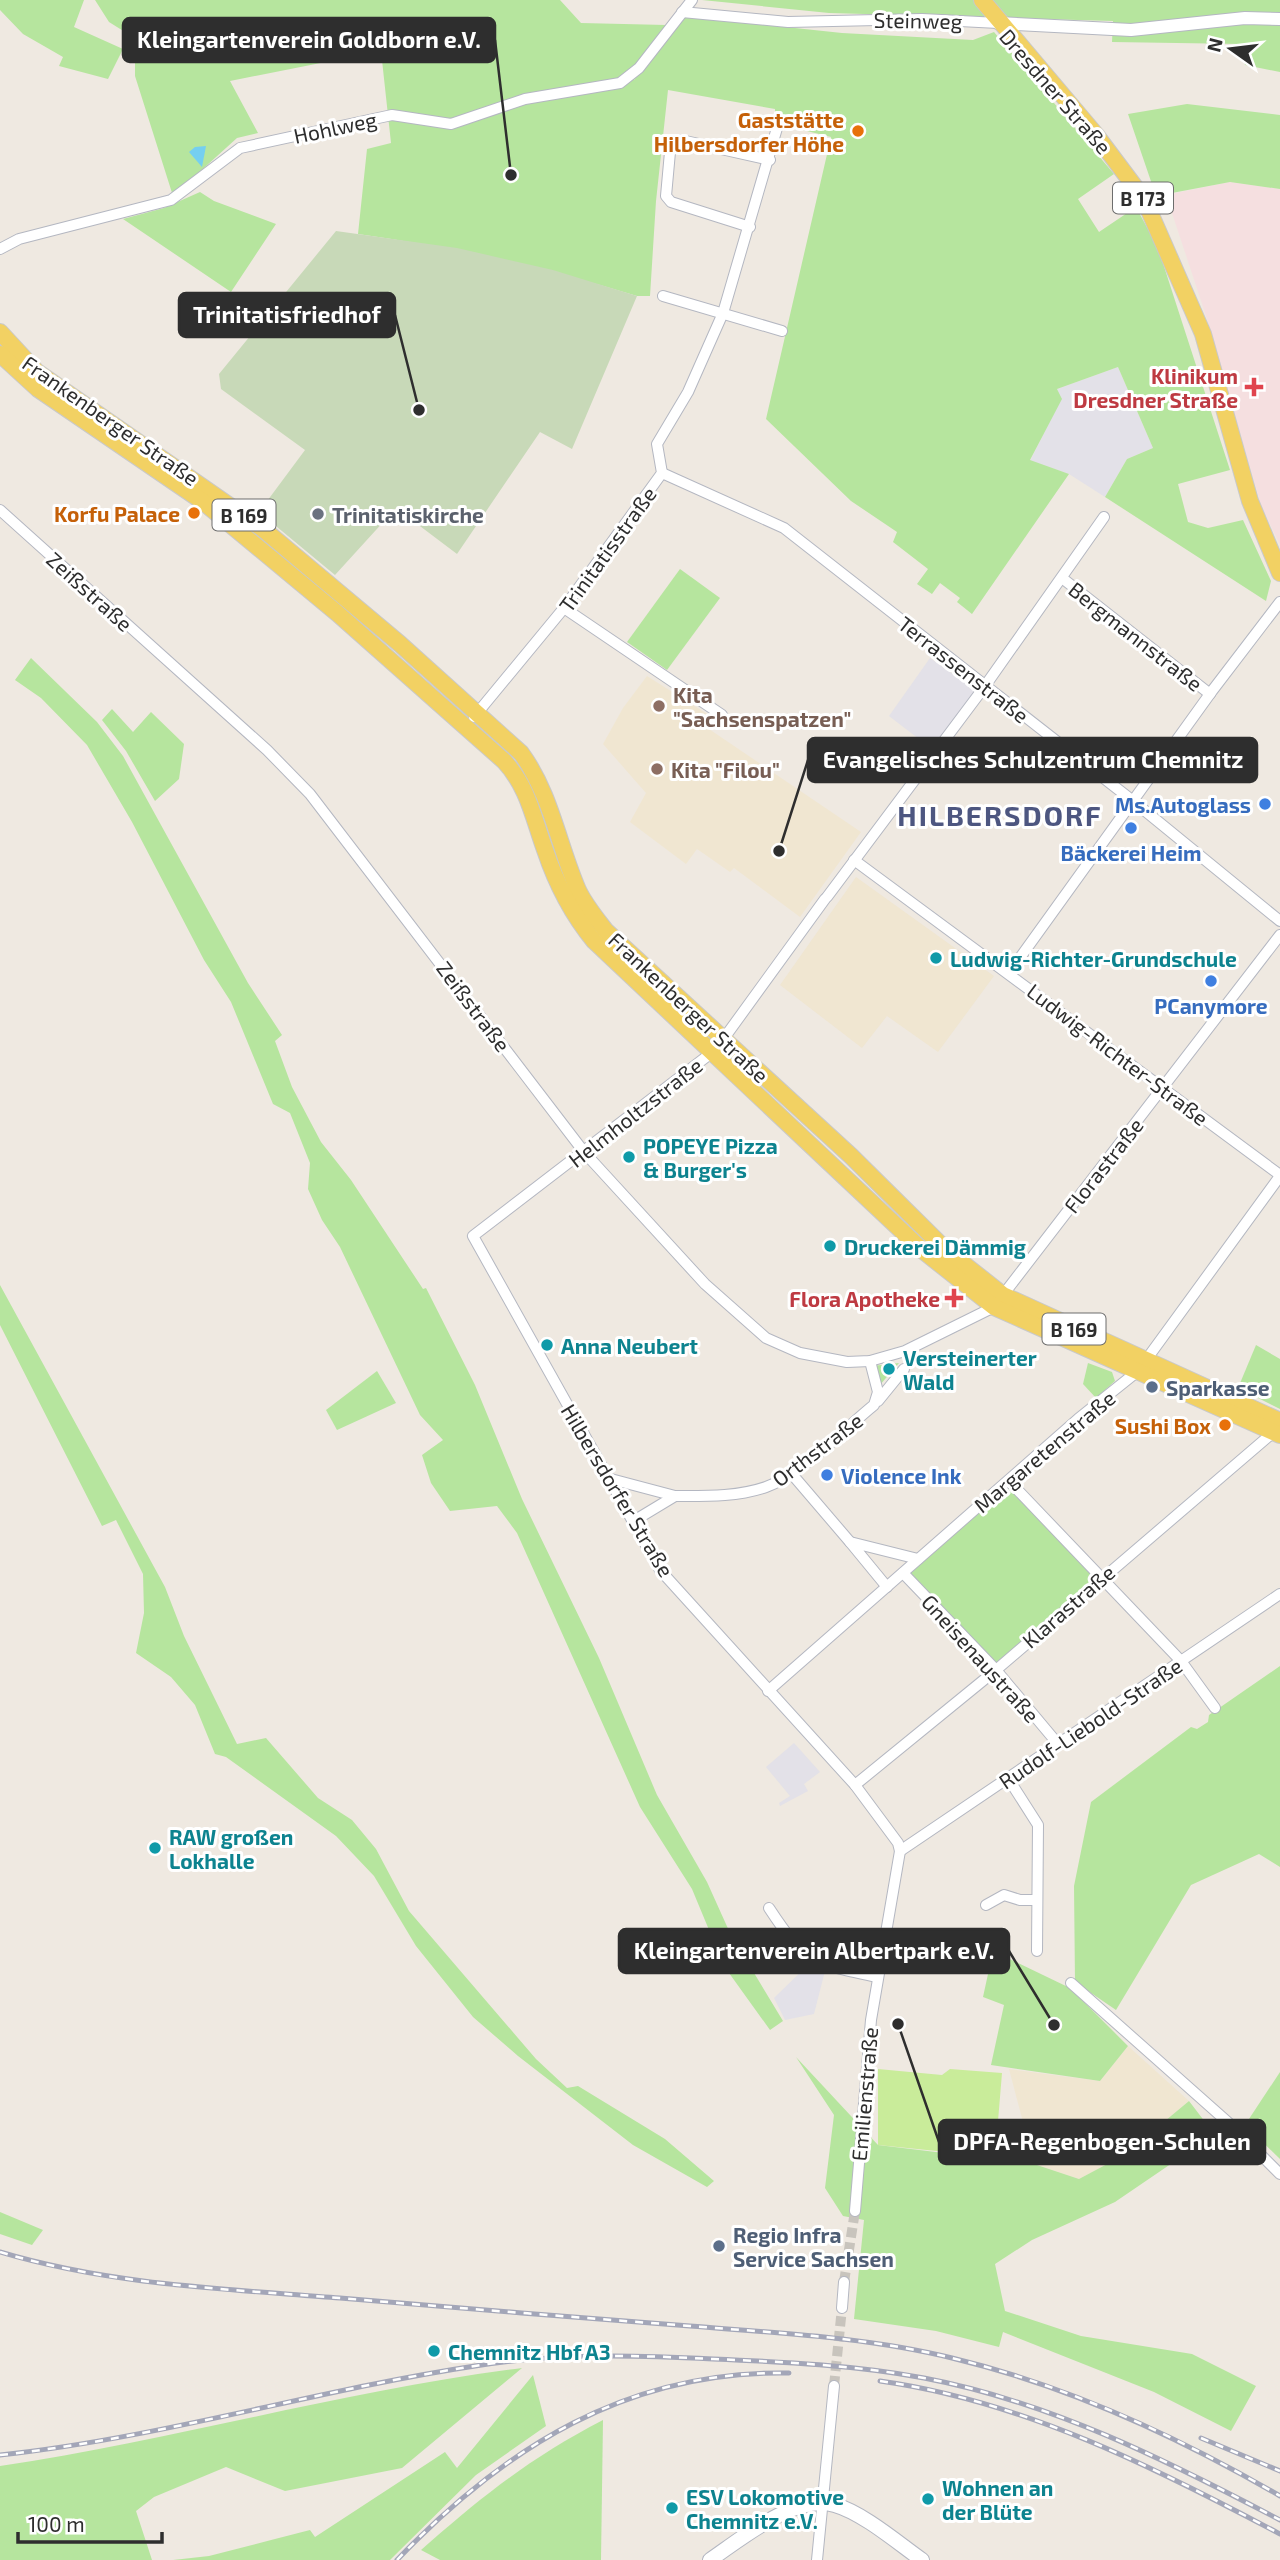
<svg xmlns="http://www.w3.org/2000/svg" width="1280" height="2560" viewBox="0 0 1280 2560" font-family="'Exo 2',sans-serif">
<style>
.industrial{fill:#e3e1e8}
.education{fill:#f0e6d1}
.medical{fill:#f5dfe0}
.green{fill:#b6e59e}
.cemetery{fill:#c8d9b8}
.pitch{fill:#c9ec9a}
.water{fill:#75cff0}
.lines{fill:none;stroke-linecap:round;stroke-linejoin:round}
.minor-tunnel{stroke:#c8c4bd;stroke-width:10;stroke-dasharray:10 5;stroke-linecap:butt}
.minor-casing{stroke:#b4b7c1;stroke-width:12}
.tertiary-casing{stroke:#b4b7c1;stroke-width:14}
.secondary-casing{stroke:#b4b7c1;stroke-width:16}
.primary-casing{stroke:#c9c9c9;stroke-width:18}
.minor{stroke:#fff;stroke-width:10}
.tertiary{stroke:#fff;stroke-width:12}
.secondary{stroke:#fff;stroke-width:14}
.primary{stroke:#f2d163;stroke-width:16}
.rail-casing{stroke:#a3a6b8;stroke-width:5}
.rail{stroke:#fff;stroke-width:2.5;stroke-dasharray:8;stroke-linecap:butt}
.food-dot{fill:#e8710a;stroke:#fff;stroke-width:2.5}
.health-dot{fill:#e0444e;stroke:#fff;stroke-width:2.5}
.worship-dot{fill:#6b7280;stroke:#fff;stroke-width:2.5}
.education-dot{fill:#8d6e63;stroke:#fff;stroke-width:2.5}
.shop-dot{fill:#3f7fe0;stroke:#fff;stroke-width:2.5}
.culture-dot{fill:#0f9aa8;stroke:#fff;stroke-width:2.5}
.service-dot{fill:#5c6f8a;stroke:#fff;stroke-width:2.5}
.labels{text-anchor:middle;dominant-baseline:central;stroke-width:6;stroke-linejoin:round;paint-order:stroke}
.shield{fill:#fff;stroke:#6d6d6d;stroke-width:2}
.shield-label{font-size:19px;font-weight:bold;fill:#2e2e2e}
.street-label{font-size:21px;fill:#2e2e2e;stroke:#fff}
.food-label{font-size:21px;font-weight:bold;fill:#c56008;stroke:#fff;text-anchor:end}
.health-label{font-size:21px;font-weight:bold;fill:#be3a42;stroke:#fff;text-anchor:end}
.worship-label{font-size:21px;font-weight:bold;fill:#5b616d;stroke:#fff;text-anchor:start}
.education-label{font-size:21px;font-weight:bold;fill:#785e54;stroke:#fff;text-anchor:start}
.shop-label{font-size:21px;font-weight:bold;fill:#366cbe;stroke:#fff}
.culture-label{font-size:21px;font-weight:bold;fill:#0d838f;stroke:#fff;text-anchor:start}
.service-label{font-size:21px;font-weight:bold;fill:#4e5e75;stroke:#fff;text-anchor:start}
.district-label{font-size:28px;font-weight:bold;letter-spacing:2px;fill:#4d5680;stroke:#fff}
.leader{fill:none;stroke:#2e2e2e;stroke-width:2.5}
.callout-dot{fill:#2e2e2e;stroke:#fff;stroke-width:2.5}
.callout{fill:#2e2e2e;stroke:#2e2e2e;stroke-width:2.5}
.callout-label{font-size:23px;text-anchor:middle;font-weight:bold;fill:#fff}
</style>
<rect width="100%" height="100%" fill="#efe9e1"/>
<g class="industrial">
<path d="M1118,367l35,81 -26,11 -22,38 -36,-23 -39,-13 31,-62 -4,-10z"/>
<path d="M930,658l46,32 -44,59 -43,-33z"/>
<path d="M794,1743l26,29 -16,12 4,7 -28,15 -1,-3 11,-7 -24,-29z"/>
<path d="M809,1964l16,7 -11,43 -29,6 -11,-22z"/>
</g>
<g class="education">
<path d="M647,676l68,43 -6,10 152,103 -61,85 -66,-49 -4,4 -33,-23 -11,15 -56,-42 16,-29 -43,-49 20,-36z"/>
<path d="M856,877l138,99 -56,76 -51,-36 -25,32 -82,-63z"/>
<path d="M1128,2046l61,55 -65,54 -45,24 -45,-15 -25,-95 91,12z"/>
</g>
<path class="medical" d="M1230,182l50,7v356l-19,-40 -53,-183 -42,-127z"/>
<g class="green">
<path d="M0,0h84l-10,27 49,22 -15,30 -49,-13 4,-9 -40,-23 -23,-24z"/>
<path d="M95,0h465l21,23 85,2 -31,42 -1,13 48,-64 160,17 131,7 21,-8 120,142 -36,25 21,33 37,-25 22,41 72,222 -52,14 10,38 20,6 35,-8 28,61 -5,20 -161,-104 22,-38 26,-11 -35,-81 -61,22 5,10 -32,61 39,14 -97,140 -15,-12 3,-4 -20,-15 -8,11 -15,-10 11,-15 -35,-27 4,-10 -46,-31 -85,-82 65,-282 -56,-14v-14l-107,-19 -12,111 -6,95h-13c-94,-29 -182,-48 -279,-62l9,-85 24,-6 -10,-92 -151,30 28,52 -21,5 -64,58 -38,-120v-46l-10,2 -16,-10z"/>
<path d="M702,0h578v72l-35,-7 -4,-21 -129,-2 1,-21 -284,-8z"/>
<path d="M1187,104l93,11v74l-50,-7 -74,14 -28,-82z"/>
<path d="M200,192l14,9 62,23 -45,68 -108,-73 41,-11z"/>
<path d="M680,569l40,29 -53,72 -40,-28z"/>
<path d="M31,658l66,64 26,34 125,227 34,52 -7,6 17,46 29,55 30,38 72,109 3,-1 49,97 47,114 77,159 58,137 50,87 23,51 53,88 -13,9 -46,-64 -32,-77 -52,-82 -123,-274 -20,-27 -47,5 -19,-28 -9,-28 21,-15 -23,-25 -80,-168 -18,-27 -14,-31 2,-26 -20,-50 -17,-9 -42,-102 -27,-42 -72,-138 -45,-77 -46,-47 -26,-18z"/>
<path d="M112,709l21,23 18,-20 33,32 -5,35 -24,22 -29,-50 -24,-31z"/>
<path d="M0,1285l165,302 19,49 53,108 29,-6 52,60 34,22 24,29 33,62 127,148 31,29 11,-2 87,53 49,42 -7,6 -74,-42 -115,-89 -45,-39 -57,-71 -42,-70 -38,-40 -110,-79 -11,-3 -20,-49 -24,-28 -35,-24 8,-40 -1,-39 -27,-54 -14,6 -102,-201z"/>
<path d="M1256,1345l24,14v50l-42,-21z"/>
<path d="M899,1363l-20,23 -7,-20z"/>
<path d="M1088,1363l24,9 3,9 -19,17 -13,-14z"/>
<path d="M377,1371l19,32 -59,27 -11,-20z"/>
<path d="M1008,1485l90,91 -102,91 -90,-94z"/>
<path d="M1280,1666v201l-21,-13 -68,31 -75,125 -41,-28 -1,-96 17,-84 100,-75 6,2 11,-7 1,-7z"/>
<path d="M993,1951l77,37 58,58 -28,35 -109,-16 13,-60 -21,-8z"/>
<path d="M796,2057l82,88 156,19 45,15 45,-24 65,-54 23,30 -28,24 -69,47 -83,38 -37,24 10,47 76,25 111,18 64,32 -25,45 -77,-39 -151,-60 -4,15 -63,-16 -82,-12 10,-99 -21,-4 -18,-28 9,-73z"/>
<path d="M1280,2072v87l-35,-34z"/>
<path d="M0,2212l43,18 -11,15 -32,-11z"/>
<path d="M522,2368l-120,100 -117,23 -59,-24 -72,30 -18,14 16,49h-152v-94c175,-26 346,-76 522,-98z"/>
<path d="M533,2375l13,51 -70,49 -86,85h-217l36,-4 101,-26 5,7 130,-85 12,16z"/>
<path d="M603,2420l-2,140h-161l-19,-10c61,-54 109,-92 182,-130z"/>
</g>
<path class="cemetery" d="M336,231l121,17 96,22 84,26 -65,153 -32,-17 -83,122 -61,-46 -61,67 -76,-63 46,-62 -84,-61 -2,-15z"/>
<path class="pitch" d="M878,2069l64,6 8,-6 52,4 -7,84 -117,-12z"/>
<path class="water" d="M206,146l-4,21 -13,-15 6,-5z"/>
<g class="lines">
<g class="minor-tunnel">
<path d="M844,2282l11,-71"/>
<path d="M834,2386l8,-78"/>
</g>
<g class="minor-casing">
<g id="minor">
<path d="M682,12l106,10 134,-3 76,4"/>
<path d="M750,227l-79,-25 -5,-6 4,-44 11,-12 89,20"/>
<path d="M0,249l19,-10 152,-39 69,-52 152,-33 59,9 74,-25 95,-16 19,-15 53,-68"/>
<path d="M663,296l119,35"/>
<path d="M662,473l122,55 349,273 147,120"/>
<path d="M0,510l267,240 43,44 274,358 121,132 61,54 34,15 47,9 23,-1 35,-10 89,-44"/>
<path d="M1062,578l148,116"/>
<path d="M564,608l158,107"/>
<path d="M474,717l90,-109 98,-135 -5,-29 31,-52 35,-79 54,-185"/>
<path d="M854,860l426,315"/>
<path d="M827,897l158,-211 119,-169"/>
<path d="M825,899l-103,142 -12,13 -237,182 187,334 195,215 43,58 2,8"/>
<path d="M1009,973l203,-282 68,-89"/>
<path d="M1003,1295l277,-360"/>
<path d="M878,1401l26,-32"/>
<path d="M791,1473l59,69"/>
<path d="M607,1478l68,18 -43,26"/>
<path d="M1009,1481l172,180 34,47"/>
<path d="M675,1496c30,0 62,1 91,-9 36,-13 77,-57 108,-82l4,-13 -8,-31"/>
<path d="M903,1573l93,97 62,74"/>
<path d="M887,1587l-37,-45 68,17"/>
<path d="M768,1691l310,-272 60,-48 142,-195"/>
<path d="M1008,1778l30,47 -1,126"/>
<path d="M855,1785l141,-115 280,-240"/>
<path d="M900,1851l380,-257"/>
<path d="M986,1905l18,-10 16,5h17"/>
<path d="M769,1908c36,55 45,56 108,69"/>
<path d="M1071,1983l160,142 49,49"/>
<path d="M855,2211l16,-191 29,-169"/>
<path d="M842,2308l2,-26"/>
<path d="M817,2560l17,-174"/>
</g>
</g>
<g class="tertiary-casing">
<path id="tertiary" d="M998,23l133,7 114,-12 35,1"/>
</g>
<g class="secondary-casing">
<path id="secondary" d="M710,2560c31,-21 86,-67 125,-55 28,8 63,38 87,55"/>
</g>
<g class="primary-casing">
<g id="primary">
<path d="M982,0l114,135 48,64 59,135 47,167 30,72"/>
<path d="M0,332l37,40 226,157 137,115 121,109c30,41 37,91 57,137 7,15 18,28 28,41l245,225 95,94 57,45 277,126"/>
<path d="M0,354l38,35 164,112 135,112 167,148c24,26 29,56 41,89 11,33 26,63 49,91l328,309 72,57 286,128"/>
</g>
</g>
<use href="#minor" class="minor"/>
<use href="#tertiary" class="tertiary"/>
<use href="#secondary" class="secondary"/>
<use href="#primary" class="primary"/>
<g class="rail-casing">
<g id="rail">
<path d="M0,2252c110,33 226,37 340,46 117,10 233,19 350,28 87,7 177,11 262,32 117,28 225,78 328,138"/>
<path d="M880,2381c143,20 274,86 400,153"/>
<path d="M1201,2438l79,33"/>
<path d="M0,2455c161,-17 316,-65 475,-89 79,-13 159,-11 238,-7 71,3 142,6 211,19 127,24 244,83 356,142"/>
<path d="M397,2560c108,-113 231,-190 392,-187"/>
</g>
</g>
<use href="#rail" class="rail"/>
</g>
<g class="food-dot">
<circle cx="858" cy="131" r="7"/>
<circle cx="194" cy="513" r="7"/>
<circle cx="1225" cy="1425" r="7"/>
</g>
<g class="health-dot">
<path d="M1250.5 376.5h7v7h7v7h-7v7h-7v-7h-7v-7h7z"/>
<path d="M950.5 1287.5h7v7h7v7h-7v7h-7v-7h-7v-7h7z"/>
</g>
<circle class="worship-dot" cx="318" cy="514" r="7"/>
<g class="education-dot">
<circle cx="659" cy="706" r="7"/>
<circle cx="657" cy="769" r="7"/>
</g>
<g class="shop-dot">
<circle cx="1265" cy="804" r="7"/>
<circle cx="1131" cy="828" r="7"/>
<circle cx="1211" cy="981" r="7"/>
<circle cx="827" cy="1475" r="7"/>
</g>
<g class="culture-dot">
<circle cx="936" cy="958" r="7"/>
<circle cx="629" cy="1157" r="7"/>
<circle cx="830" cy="1246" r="7"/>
<circle cx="547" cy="1345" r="7"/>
<circle cx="889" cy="1369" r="7"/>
<circle cx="155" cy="1848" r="7"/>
<circle cx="434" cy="2351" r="7"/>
<circle cx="928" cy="2499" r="7"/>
<circle cx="672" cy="2508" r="7"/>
</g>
<g class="service-dot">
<circle cx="1152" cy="1387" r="7"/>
<circle cx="719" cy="2246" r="7"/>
</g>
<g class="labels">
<g class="shield">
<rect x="1113" y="182.5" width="60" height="31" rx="5"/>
<rect x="212.5" y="499.5" width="63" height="31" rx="5"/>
<rect x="1042.5" y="1313.5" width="63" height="31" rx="5"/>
</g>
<g class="shield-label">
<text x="1143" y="198">B 173</text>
<text x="244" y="515">B 169</text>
<text x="1074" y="1329">B 169</text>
</g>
<g class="street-label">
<text transform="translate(918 20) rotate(1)">Steinweg</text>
<text transform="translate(1056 91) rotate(49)">Dresdner Straße</text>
<text transform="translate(335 127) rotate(-12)">Hohlweg</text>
<text transform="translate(111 420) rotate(35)">Frankenberger Straße</text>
<text transform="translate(607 549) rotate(-54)">Trinitatisstraße</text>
<text transform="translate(90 591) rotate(42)">Zeißstraße</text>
<text transform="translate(1136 636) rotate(38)">Bergmannstraße</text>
<text transform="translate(964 669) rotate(38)">Terrassenstraße</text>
<text transform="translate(474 1006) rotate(53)">Zeißstraße</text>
<text transform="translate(689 1007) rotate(43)">Frankenberger Straße</text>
<text transform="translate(1118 1054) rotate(37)">Ludwig-Richter-Straße</text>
<text transform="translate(635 1112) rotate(-38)">Helmholtzstraße</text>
<text transform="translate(1103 1165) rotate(-52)">Florastraße</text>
<text transform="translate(817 1449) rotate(-37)">Orthstraße</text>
<text transform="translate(1044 1451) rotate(-40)">Margaretenstraße</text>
<text transform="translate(618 1490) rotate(59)">Hilbersdorfer Straße</text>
<text transform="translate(1068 1606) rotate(-41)">Klarastraße</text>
<text transform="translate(981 1658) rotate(48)">Gneisenaustraße</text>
<text transform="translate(1090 1723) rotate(-34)">Rudolf-Liebold-Straße</text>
<text transform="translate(864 2094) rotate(-85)">Emilienstraße</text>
</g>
<g class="food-label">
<text x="844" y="119">Gaststätte<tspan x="844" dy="24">Hilbersdorfer Höhe</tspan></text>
<text x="180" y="513">Korfu Palace</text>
<text x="1211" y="1425">Sushi Box</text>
</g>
<g class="health-label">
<text x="1238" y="375">Klinikum<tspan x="1238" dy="24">Dresdner Straße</tspan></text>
<text x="940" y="1298">Flora Apotheke</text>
</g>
<g class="worship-label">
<text x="332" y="514">Trinitatiskirche</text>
</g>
<g class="education-label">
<text x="673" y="694">Kita<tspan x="673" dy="24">"Sachsenspatzen"</tspan></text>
<text x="671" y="769">Kita "Filou"</text>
</g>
<g class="shop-label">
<text x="1251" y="804" text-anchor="end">Ms.Autoglass</text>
<text x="1131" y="852">Bäckerei Heim</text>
<text x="1211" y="1005">PCanymore</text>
<text x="841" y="1475" text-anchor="start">Violence Ink</text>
</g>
<g class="culture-label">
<text x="950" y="958">Ludwig-Richter-Grundschule</text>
<text x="643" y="1145">POPEYE Pizza<tspan x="643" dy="24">&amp; Burger's</tspan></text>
<text x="844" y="1246">Druckerei Dämmig</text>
<text x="561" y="1345">Anna Neubert</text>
<text x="903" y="1357">Versteinerter<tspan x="903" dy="24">Wald</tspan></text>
<text x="169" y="1836">RAW großen<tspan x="169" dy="24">Lokhalle</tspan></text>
<text x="448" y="2351">Chemnitz Hbf A3</text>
<text x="942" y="2487">Wohnen an<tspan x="942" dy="24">der Blüte</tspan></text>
<text x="686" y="2496">ESV Lokomotive<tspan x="686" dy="24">Chemnitz e.V.</tspan></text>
</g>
<g class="service-label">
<text x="1166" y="1387">Sparkasse</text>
<text x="733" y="2234">Regio Infra<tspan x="733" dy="24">Service Sachsen</tspan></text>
</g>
<g class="district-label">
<text x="1000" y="815">HILBERSDORF</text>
</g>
</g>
<path class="leader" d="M511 175L495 40M419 410L395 315M779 851L808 760M1054 2025L1009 1951M898 2024L939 2142"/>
<g class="callout-dot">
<circle cx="511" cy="175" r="7"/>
<circle cx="419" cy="410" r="7"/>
<circle cx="779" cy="851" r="7"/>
<circle cx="1054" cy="2025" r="7"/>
<circle cx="898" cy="2024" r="7"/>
</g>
<g class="callout">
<rect x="123" y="18" width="372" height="44" rx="7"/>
<rect x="179" y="293" width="216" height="44" rx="7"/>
<rect x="808" y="738" width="449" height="44" rx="7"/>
<rect x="619" y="1929" width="390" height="44" rx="7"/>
<rect x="939" y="2120" width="326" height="44" rx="7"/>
</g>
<g class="callout-label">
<text x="309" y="48">Kleingartenverein Goldborn e.V.</text>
<text x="287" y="323">Trinitatisfriedhof</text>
<text x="1033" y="768">Evangelisches Schulzentrum Chemnitz</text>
<text x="814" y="1959">Kleingartenverein Albertpark e.V.</text>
<text x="1102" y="2150">DPFA-Regenbogen-Schulen</text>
</g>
<g transform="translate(1231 49) rotate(284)" stroke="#ffffff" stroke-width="5" paint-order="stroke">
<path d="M0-5L12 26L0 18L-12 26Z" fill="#2e2e2e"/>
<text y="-10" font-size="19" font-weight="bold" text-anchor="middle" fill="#2e2e2e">N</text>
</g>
<path d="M18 2532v10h144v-10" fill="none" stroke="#2e2e2e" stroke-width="3.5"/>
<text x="28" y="2532" font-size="21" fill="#2e2e2e" stroke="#ffffff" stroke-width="5" paint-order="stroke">100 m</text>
</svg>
